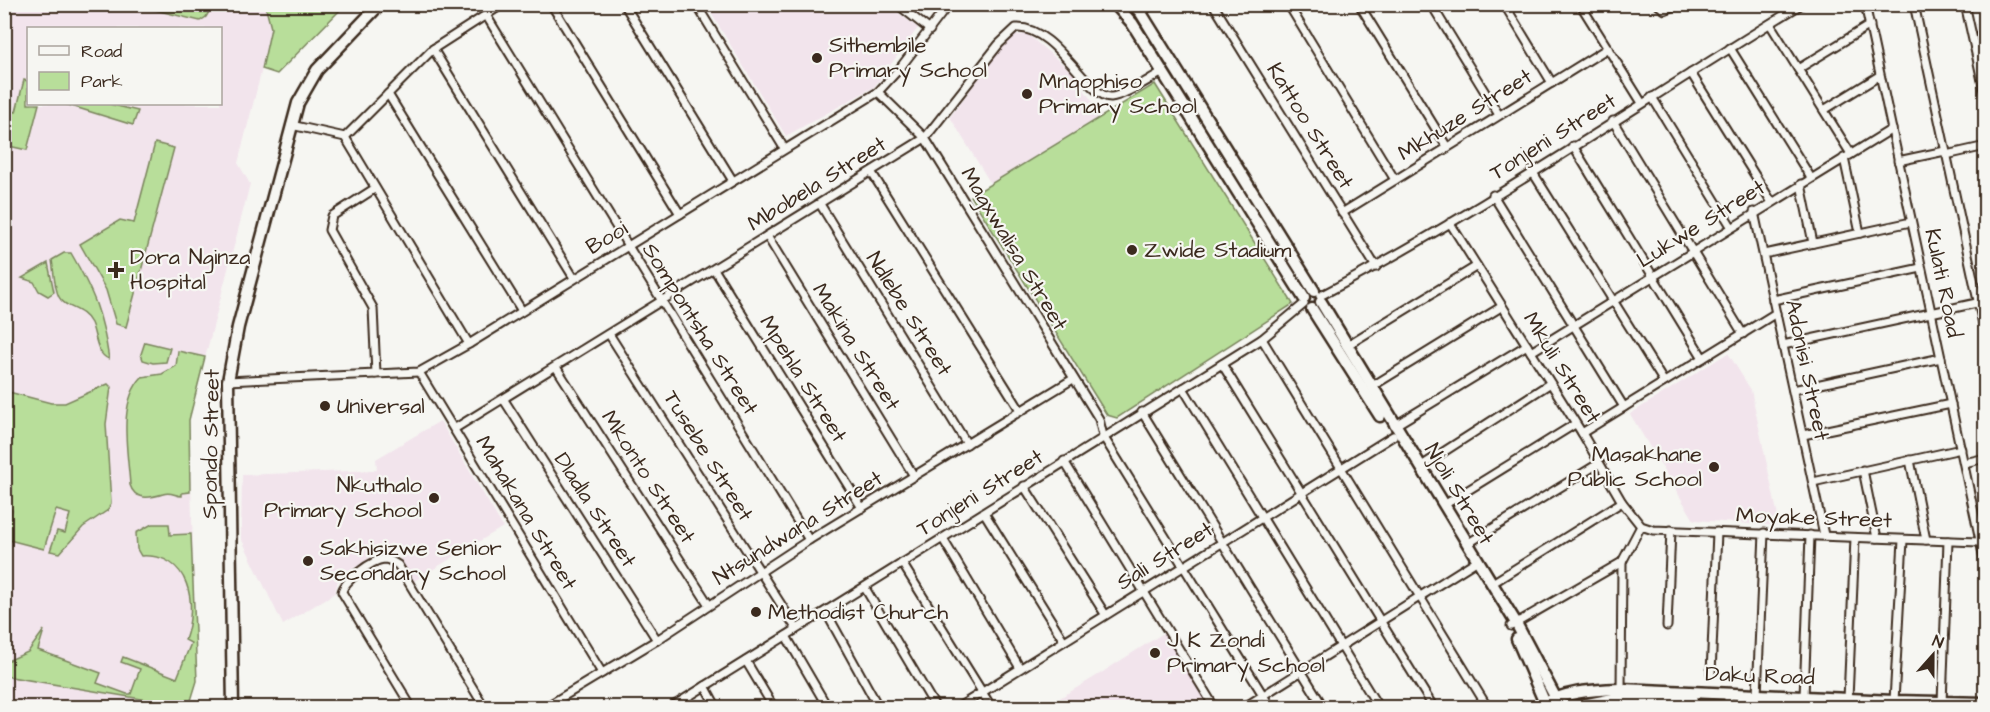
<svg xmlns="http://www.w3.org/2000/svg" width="1990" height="712" viewBox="0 0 1990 712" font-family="'Architects Daughter',sans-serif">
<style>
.built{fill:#f2e4ec;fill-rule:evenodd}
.green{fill:#b8de9a;stroke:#7a845c;stroke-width:1.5}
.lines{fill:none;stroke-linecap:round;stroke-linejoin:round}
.street-casing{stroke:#3b2a1e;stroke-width:11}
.secondary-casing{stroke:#3b2a1e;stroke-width:15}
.street{stroke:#f6f6f2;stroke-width:7}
.secondary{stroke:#f6f6f2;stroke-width:10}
.poi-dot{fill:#3b2a1e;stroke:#f6f6f2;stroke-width:2}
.labels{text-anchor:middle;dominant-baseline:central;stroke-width:4.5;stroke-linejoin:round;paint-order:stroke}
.poi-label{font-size:22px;fill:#3b2a1e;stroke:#f6f6f2;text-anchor:start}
.street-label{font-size:22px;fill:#3b2a1e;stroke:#f6f6f2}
</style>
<rect width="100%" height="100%" fill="#f6f6f2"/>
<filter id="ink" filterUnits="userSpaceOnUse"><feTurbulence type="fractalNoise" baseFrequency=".0167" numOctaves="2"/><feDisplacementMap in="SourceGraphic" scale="12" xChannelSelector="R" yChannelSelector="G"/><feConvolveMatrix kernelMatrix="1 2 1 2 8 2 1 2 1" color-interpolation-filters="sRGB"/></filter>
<g filter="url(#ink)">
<g class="built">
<path d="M4,5h341l-68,69 -15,-5 -24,94 12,21 -61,236 8,261 -8,26h-184zM28,28h192v76h-192z"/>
<path d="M706,5h182l30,23 -44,59 -88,49z"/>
<path d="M1027,34l45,38 30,44 -111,68 -41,-67 60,-81z"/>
<path d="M1728,353l23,37 29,136 -86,-6 -64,-106z"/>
<path d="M440,421l63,106 -89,54 -23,-38 -53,36 -3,14 -52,32 -42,-87 1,-63 135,-5 -1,-11z"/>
<path d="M1165,632l46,76h-168l55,-33z"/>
</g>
<g class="green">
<path d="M135,5h78l-7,12 -6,4z"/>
<path d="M265,5h80l-68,69 -15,-5 9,-41z"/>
<path d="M24,80l4,1v23h11l-12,46 -23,-5 1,-36 11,3z"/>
<path d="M1155,84l138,220 -176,114 -10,-3 -136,-219z"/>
<path d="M65,104h44l29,7 -5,14z"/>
<path d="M155,143l19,5 -48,179 -10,-3 -10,-34 -26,-46 40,-24 14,3z"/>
<path d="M64,253h7c23,40 31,60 38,106 -13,-4 -13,-25 -18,-36 -8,-16 -26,-14 -32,-26 -5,-10 -5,-25 -7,-37z"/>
<path d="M48,263l6,29 -6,4 -9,-5 -5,-9 -12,-4z"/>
<path d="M145,342l25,6 -4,14 -13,1 -10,-3 -2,-6z"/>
<path d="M178,351l27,6 -16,63 1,72 -8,1v3c-7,0 -11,-5 -19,-2 -13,4 -28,7 -33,-9 -2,-33 -13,-82 12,-108l20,-3 14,-8z"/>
<path d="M108,384l3,3 -5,37 5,79 -3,7 -25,17 -23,26 -10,-2 7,-20 8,2 5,-19 -14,-4 -12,39 -39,-10 7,-29 -7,-2v-117l46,12h14z"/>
<path d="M152,524h17l1,11 21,-1 6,147 -8,26 -184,-31v-14l23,-10 16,-22 -6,20 63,23 -4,10 30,11h4l9,-25 -19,-7 2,-5 54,21 14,-35 -6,-3c13,-36 5,-87 -44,-84l-4,-7 -1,-16z"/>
</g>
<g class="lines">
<g class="street-casing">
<g id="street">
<path d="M551,4l129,210"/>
<path d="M624,4l109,177"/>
<path d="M696,4l88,144"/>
<path d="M897,4l33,26"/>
<path d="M1213,4l163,263"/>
<path d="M1288,4l107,176"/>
<path d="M1359,4l88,143"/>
<path d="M1431,4l68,111"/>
<path d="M1504,4l48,79"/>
<path d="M1580,4l62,99"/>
<path d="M1657,4l8,6 15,-6"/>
<path d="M1865,4l121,564"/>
<path d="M1914,4l72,334"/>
<path d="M1965,4l21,95"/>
<path d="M1915,6l9,-2"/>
<path d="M1141,13l11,-9"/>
<path d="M486,15l323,525"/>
<path d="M1770,24l81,130"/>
<path d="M1730,48l81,130"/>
<path d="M433,49l141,229"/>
<path d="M1798,69l72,-44"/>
<path d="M1691,73l80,128"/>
<path d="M878,92l47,46 174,281 4,17 168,272"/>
<path d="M388,94l134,217"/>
<path d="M1652,97l79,129"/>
<path d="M1824,110l55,-34"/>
<path d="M1613,121l130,213"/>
<path d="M291,125l54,12 88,-88 70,-45"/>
<path d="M345,137l124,207"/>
<path d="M1573,146l130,212"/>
<path d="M1946,155l40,-9"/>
<path d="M1844,158l16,75"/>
<path d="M1898,161l47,-10"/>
<path d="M1532,171l132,211"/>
<path d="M872,173l148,237"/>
<path d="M1801,184l12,59"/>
<path d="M374,189l-42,27 -3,14 44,78 3,66"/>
<path d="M1493,195l131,212"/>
<path d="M820,204l147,240"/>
<path d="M1754,212l70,323"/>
<path d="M1342,213l266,-165"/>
<path d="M1450,223l132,210 40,69 19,24 12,4 326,12"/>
<path d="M767,236l147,240"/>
<path d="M1764,254l147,-32"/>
<path d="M714,269l148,239"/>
<path d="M1320,296c167,-87 322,-195 482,-292"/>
<path d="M1773,300l148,-32"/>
<path d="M609,334l187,294"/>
<path d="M1262,339l226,369"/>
<path d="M1783,345l203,-44"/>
<path d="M1346,346l131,-80"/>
<path d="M1531,352l361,-223"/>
<path d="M1222,364l212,344"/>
<path d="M556,367l153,238"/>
<path d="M419,372l183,301"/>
<path d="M228,381l191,-9 50,-28 409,-252 22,-24 49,-64"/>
<path d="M1371,387l130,-80"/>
<path d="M1183,388l196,320"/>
<path d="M1793,390l148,-32"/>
<path d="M504,400l153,240"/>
<path d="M1142,412l182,296"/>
<path d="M1394,426l133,-81"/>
<path d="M454,429l471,-291 74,-94 17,-16c39,-3 72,70 95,69 13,-1 38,-18 50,-24"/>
<path d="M1582,433l194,-120"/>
<path d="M1803,435l148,-31"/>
<path d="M1910,460l16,80"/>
<path d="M1064,461l151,247"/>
<path d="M1964,463l22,-5"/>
<path d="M1420,467l129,-83"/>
<path d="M1863,470l14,68"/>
<path d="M1813,482l148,-33"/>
<path d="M1024,486l81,128"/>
<path d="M1444,505l131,-81"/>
<path d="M985,514l79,127"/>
<path d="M943,539l77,129"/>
<path d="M1467,544l131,-80"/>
<path d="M902,563l90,145"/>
<path d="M1491,584l131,-82"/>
<path d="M865,588l71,120"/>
<path d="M826,612l53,96"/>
<path d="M1511,626l111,-64 19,-36"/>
<path d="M1667,626l4,-96"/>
<path d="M786,636l42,72"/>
<path d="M746,661l28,47"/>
<path d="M1711,674l6,-142"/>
<path d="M705,686l12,22"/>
<path d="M1621,691l1,-129"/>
<path d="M1757,695l7,-162"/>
<path d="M1804,697l6,-162"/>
<path d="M1848,699l7,-161"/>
<path d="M1894,701l9,-161"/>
<path d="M1744,702l9,6"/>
<path d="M1942,703l6,-162"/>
<path d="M412,708l-70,-116c2,-11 30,-32 42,-33 5,0 9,3 14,6l87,143"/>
<path d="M544,708l113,-68 152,-100 264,-161"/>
<path d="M670,708l592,-369 42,-35"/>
<path d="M957,708l436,-272"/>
<path d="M1243,708l230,-145"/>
<path d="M1728,708v-14"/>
</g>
</g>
<g class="secondary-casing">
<g id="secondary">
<path d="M1115,4l17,19 172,275"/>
<path d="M1133,4l8,9 173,278"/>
<path d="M1321,302l195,321 45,85"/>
<path d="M1312,309l68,107"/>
<path d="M1517,639l30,69"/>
<path d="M1761,703l96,5"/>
<path d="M233,708l-5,-327 10,-54 60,-224 19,-33 63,-66"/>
<path d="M1537,708c25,-17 55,-18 84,-19l273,12 92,2"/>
<path d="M1568,708l55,-11 69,3"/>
</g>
</g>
<use href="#street" class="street"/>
<use href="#secondary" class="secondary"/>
</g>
</g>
<g class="poi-dot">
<circle cx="817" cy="58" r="6"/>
<circle cx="1027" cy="94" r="6"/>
<circle cx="1132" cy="250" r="6"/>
<path d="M113 261h6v6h6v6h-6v6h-6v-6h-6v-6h6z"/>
<circle cx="325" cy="406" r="6"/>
<circle cx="1714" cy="467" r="6"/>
<circle cx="434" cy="498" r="6"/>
<circle cx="308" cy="561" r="6"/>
<circle cx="756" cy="612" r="6"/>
<circle cx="1155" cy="653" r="6"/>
</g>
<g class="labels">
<g class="poi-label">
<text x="829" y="45">Sithembile<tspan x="829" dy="25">Primary School</tspan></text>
<text x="1039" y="81">Mnqophiso<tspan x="1039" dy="25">Primary School</tspan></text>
<text x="1144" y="250">Zwide Stadium</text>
<text x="130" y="257">Dora Nginza<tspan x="130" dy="25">Hospital</tspan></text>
<text x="337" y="406">Universal</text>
<text x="1702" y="454" text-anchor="end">Masakhane<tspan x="1702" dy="25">Public School</tspan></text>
<text x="422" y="485" text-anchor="end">Nkuthalo<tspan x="422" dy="25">Primary School</tspan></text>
<text x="320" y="548">Sakhisizwe Senior<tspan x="320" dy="25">Secondary School</tspan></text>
<text x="768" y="612">Methodist Church</text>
<text x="1167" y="640">J K Zondi<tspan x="1167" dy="25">Primary School</tspan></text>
</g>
<g class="street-label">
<text transform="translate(1465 115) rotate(-32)">Mkhuze Street</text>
<text transform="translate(1310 126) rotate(58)">Kattoo Street</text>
<text transform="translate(1553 137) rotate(-32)">Tonjeni Street</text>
<text transform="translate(817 184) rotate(-32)">Mbobela Street</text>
<text transform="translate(1701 224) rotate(-32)">Lukwe Street</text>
<text transform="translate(607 238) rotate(-31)">Booi</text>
<text transform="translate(1014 249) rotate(59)">Magxwalisa Street</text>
<text transform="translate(1943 283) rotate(78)">Kulati Road</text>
<text transform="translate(909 314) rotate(58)">Ndlebe Street</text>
<text transform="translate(700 329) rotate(58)">Sompontsha Street</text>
<text transform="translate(856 347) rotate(58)">Makina Street</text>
<text transform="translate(1562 368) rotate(58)">Mkuli Street</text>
<text transform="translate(1807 370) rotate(78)">Adonisi Street</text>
<text transform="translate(803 379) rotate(58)">Mpehla Street</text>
<text transform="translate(211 444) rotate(-89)">Spondo Street</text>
<text transform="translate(708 456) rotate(58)">Tusebe Street</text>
<text transform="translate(648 477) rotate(57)">Mkonto Street</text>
<text transform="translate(980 493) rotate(-32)">Tonjeni Street</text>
<text transform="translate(1459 494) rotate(59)">Njoli Street</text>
<text transform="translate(595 510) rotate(57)">Dladla Street</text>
<text transform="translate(526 513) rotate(59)">Mahakana Street</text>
<text transform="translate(1814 518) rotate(2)">Moyake Street</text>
<text transform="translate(798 528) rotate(-32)">Ntsundwana Street</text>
<text transform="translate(1165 556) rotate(-32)">Sali Street</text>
<text transform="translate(1760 676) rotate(2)">Daku Road</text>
</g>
</g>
<rect width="1990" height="712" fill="none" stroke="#f6f6f2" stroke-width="24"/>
<rect x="12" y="12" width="1966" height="688" fill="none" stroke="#3b2a1e" stroke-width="2" filter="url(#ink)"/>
<rect x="27" y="27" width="195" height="78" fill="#f6f6f2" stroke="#aba49d" stroke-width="1.5"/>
<rect x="39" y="46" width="30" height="9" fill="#f6f6f2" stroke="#aba49d" stroke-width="1.5"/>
<text x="81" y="57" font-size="18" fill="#3b2a1e">Road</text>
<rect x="39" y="72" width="30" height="18" fill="#b8de9a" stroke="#aba49d" stroke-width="1.5"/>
<text x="81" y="87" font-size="18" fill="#3b2a1e">Park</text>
<g transform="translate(1933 655) rotate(21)" stroke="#f6f6f2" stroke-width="4.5" paint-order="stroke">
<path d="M0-4.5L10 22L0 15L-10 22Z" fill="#3b2a1e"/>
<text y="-9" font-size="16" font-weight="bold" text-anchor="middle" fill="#3b2a1e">N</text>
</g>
</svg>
